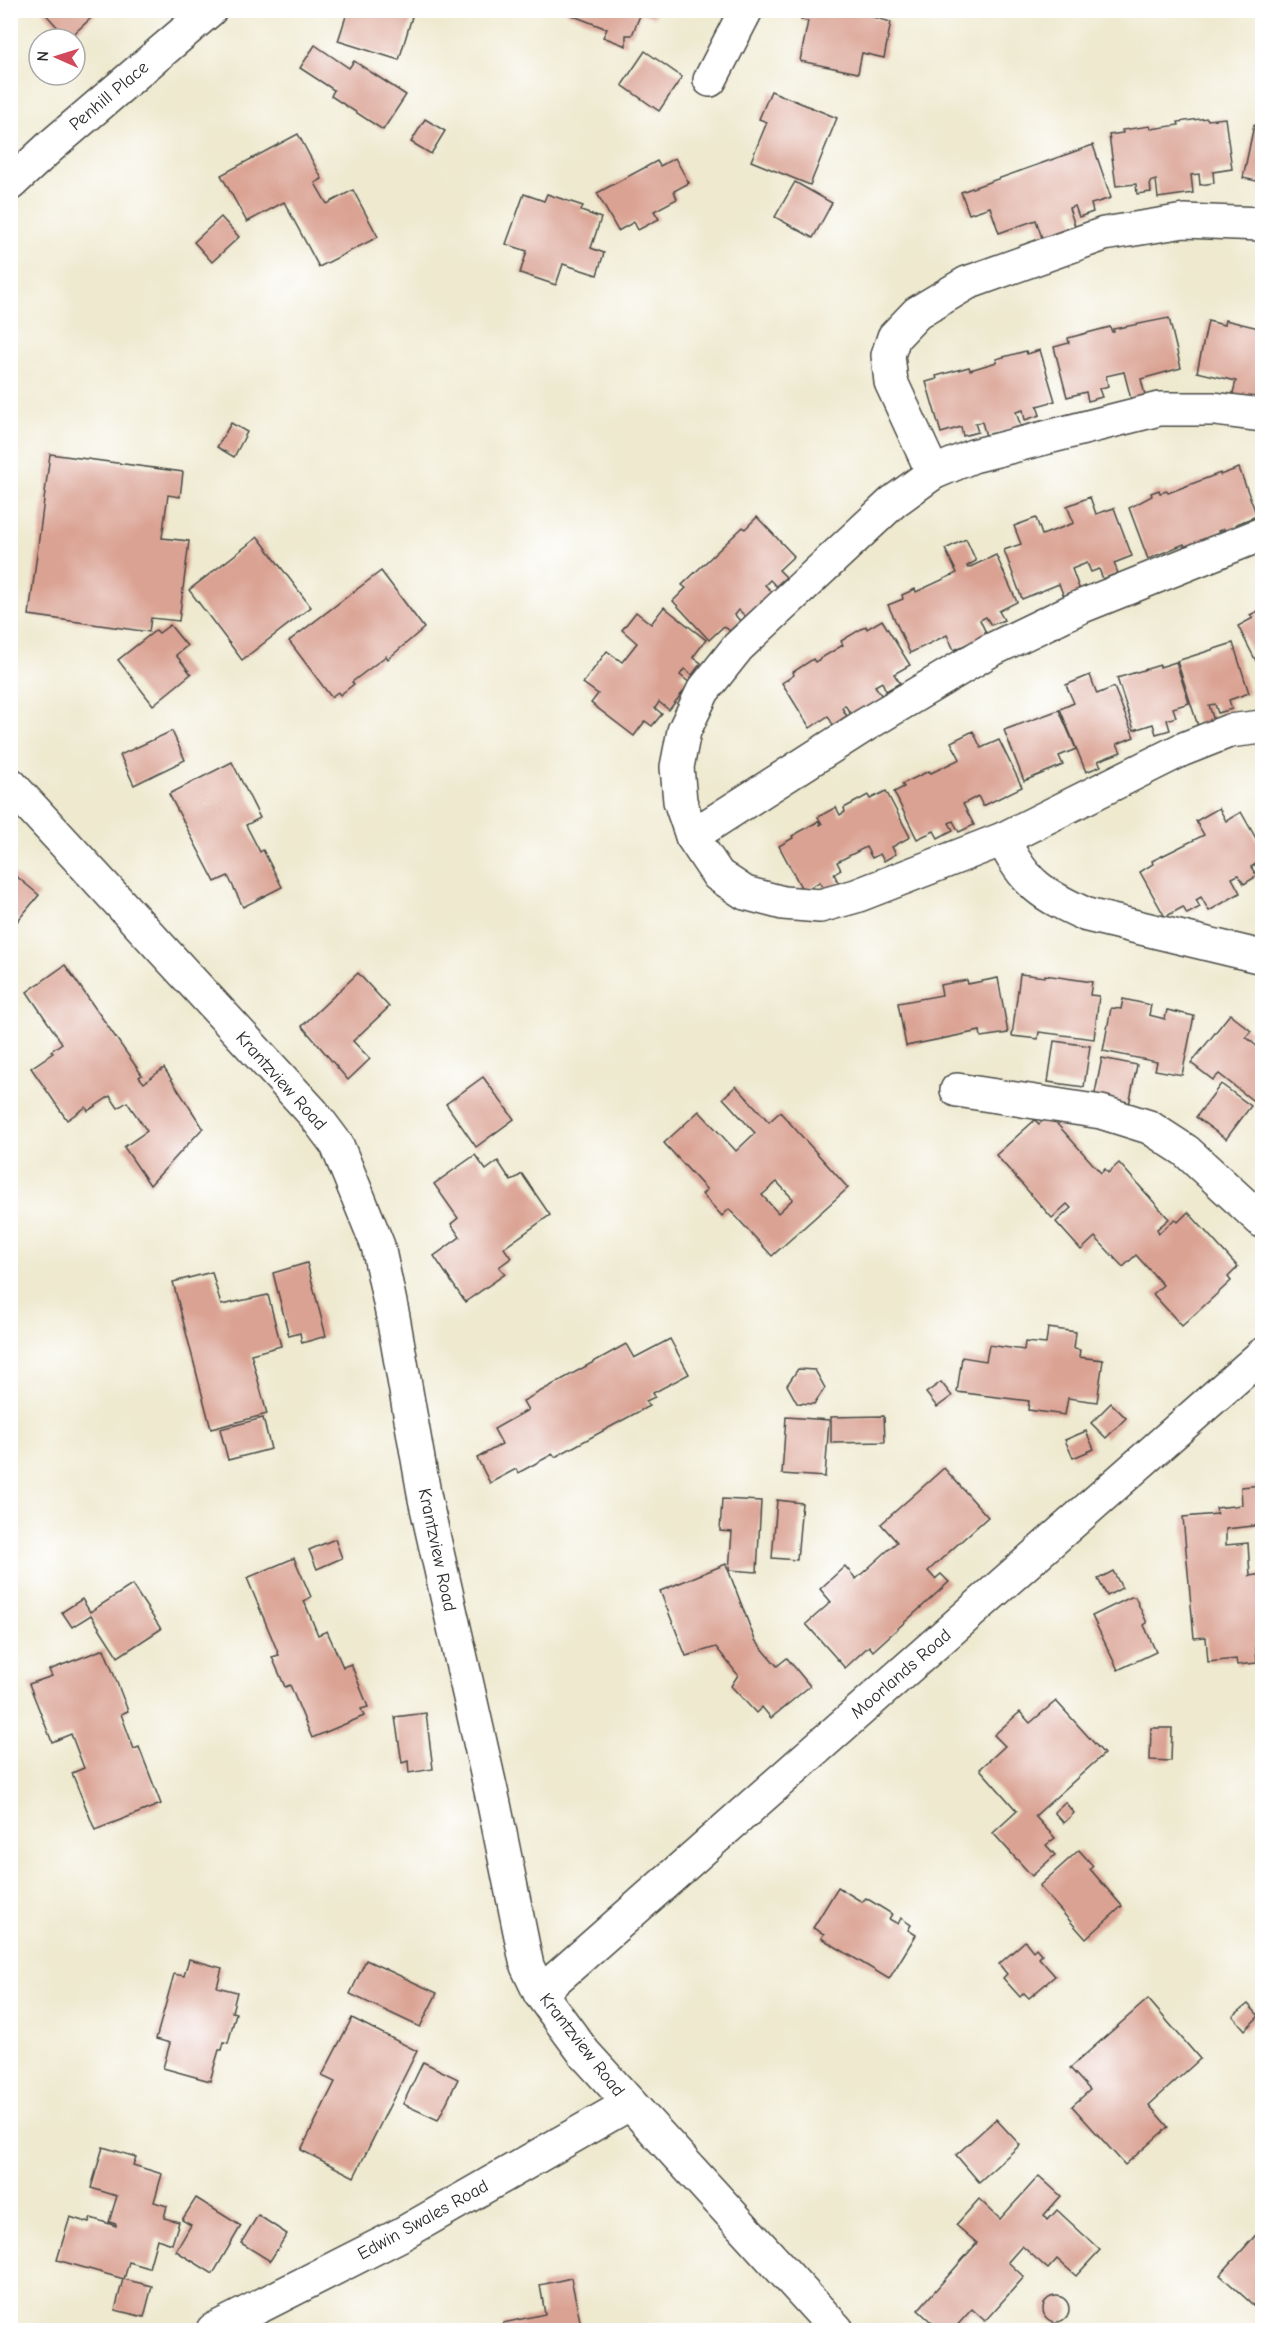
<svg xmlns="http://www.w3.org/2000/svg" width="1273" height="2341" viewBox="0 0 1273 2341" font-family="'Comic Neue',sans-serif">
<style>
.building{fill:#daa293;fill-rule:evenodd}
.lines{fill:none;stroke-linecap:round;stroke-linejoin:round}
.minor-casing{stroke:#484844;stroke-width:36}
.minor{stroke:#fff;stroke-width:33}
.labels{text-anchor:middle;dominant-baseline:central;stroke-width:5;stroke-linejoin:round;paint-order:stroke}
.street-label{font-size:18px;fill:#2b2b2b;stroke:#fff}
</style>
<rect width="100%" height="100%" fill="#fff"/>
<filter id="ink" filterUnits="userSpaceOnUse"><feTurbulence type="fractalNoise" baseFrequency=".0167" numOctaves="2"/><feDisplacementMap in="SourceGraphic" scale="12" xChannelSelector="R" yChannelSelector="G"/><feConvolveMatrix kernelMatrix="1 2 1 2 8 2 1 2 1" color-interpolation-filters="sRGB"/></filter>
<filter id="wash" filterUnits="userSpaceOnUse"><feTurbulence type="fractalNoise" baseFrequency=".008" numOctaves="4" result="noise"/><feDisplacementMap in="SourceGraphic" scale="24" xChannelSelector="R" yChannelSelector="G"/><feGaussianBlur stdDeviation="1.35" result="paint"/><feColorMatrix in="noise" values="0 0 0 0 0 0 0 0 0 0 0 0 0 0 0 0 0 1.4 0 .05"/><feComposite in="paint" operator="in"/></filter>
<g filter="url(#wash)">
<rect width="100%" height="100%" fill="#eee9cf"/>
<g id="blocks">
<g class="building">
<path d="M42,10h58l-32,29z"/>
<path d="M348,10h66l-15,50 -61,-19z"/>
<path d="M567,10h90l-3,8 -13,-5 -9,22h-6v11l-23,-9 4,-8 -41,-16z"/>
<path d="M803,10h70l-1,7 19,5 -7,36 -22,-5 -4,20 -58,-12 8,-40 -7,-1z"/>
<path d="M315,45l34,23 5,-7 52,34 -23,35 -52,-34 3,-6 -34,-22z"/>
<path d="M645,51l37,26 -23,34 -37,-26z"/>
<path d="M771,91l66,27 -27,67 -59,-24 16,-39 -8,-3z"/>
<path d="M1207,118l1,2 17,-2 7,51 -19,3 1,11 -14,2 -1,-11 -8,1 2,18 -35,5 -2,-18 -6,2 1,10 -14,2 -1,-10 -20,2 -7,-51 14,-2 -1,-3 28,-4 1,3 28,-4 -1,-3z"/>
<path d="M425,119l20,12 -14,23 -20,-12z"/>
<path d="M1254,125l8,2v63l-2,-1 1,-7 -18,-4z"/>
<path d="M298,134l24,45 -7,4 12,21 26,-14 25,47 -59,30 -35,-65 -37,20 -26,-47z"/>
<path d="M1093,145l18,53 -20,6 2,8 -14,5 -4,-11 -6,2 6,18 -33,12 -6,-18 -37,13 -9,-26 -21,7 -8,-22z"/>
<path d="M675,158l14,25 -15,8 3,8 -23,12 5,8 -21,11 -4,-8 -16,9 -21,-38 60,-32 3,5z"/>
<path d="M795,182l37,21 -19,35 -38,-21z"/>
<path d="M524,194l20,7 3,-7 36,12 -2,5 20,7 -10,30 13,5 -7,22 -34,-11 -7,21 -36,-12 7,-22 -21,-7z"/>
<path d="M221,217l18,20 -27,25 -18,-20z"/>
<path d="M1169,318l12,50 -40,11 4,16 -14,4 -7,-27 -18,4 2,10 -9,3 3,8 -14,4 -2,-9 -19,5 -13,-50 15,-4 -1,-5 42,-11 2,5h2l-1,-3z"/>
<path d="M1225,320l34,8 -1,5 4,1v69l-30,-6 4,-16 -39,-9 11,-51 16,4z"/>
<path d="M1040,350l15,51 -18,5 3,9 -15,5 -2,-10 -7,2 5,15 -35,9 -4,-14 -7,1 3,9 -15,4 -2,-9 -20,6 -15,-51 11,-3 -1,-3 33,-9 1,3 27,-8 -1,-3 30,-8 1,3z"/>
<path d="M231,423l16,9 -13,25 -17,-10z"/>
<path d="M50,454l133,18 -3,25 -12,-2 -6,43 27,3 -10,80 -28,-3 -2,14 -120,-17z"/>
<path d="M1239,468l18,48 -21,8 3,8 -13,5 -2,-8 -6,2 5,14 -34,13 -5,-14 -36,15 -19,-51 23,-12 -1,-3 8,-3 1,3 7,-2 1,2 52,-20v2z"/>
<path d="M1090,497l6,17 18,-6 18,48 -18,7 4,10 -15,6 -4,-10 -8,3 -4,-9 -15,6 9,24 -16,6 -6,-15 -37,15 -18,-49 17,-6 -7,-18 22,-8 6,17 32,-12 -7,-17z"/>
<path d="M757,517l37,39 -15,14 7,7 -10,9 -6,-6 -5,5 9,9 -26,25 -9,-9 -4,5 5,6 -10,10 -6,-5 -15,14 -36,-39 13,-13 -4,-3 61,-58 2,2z"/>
<path d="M258,537l53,70 -69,53 -53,-70z"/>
<path d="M966,539l10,22 -9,5 1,2 28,-13 21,47 -18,9 5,9 -13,5 -5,-8 -6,3 7,15 -33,15 -7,-15 -37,18 -22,-48 15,-6 -1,-4 13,-6 1,3 41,-19 -12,-24z"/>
<path d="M381,571l43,57 -36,31 -2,-3 -34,26 2,2 -14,11 -2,-3 -7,5 -42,-56z"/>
<path d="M664,607l42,33 -13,17 8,6 -9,12 -8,-6 -4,6 10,8 -21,27 -10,-8 -4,6 7,6 -10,12 -7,-5 -11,15 -43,-33 7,-9 -15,-11 24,-32 15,11 15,-19 -15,-13 14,-18 15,12z"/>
<path d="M1262,609v64l-24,-47 15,-8 -3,-3z"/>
<path d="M882,620l28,45 -16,9 6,9 -14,8 -4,-9 -7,4 9,13 -31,19 -8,-13 -3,3 5,8 -14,9 -5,-9 -18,12 -28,-45 12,-8 -1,-3 20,-13 2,3 28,-17 -2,-4 25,-15 1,3z"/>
<path d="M170,625l17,21 -11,9 15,19 -38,31 -35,-45 38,-30 3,3z"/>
<path d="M1233,643l16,50 -20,7 3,9 -14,4 -3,-9 -6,1 5,16 -16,5 -21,-65z"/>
<path d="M1176,662l13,41 -16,5 3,9 -9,3 3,10 -14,4 -3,-10 -19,6 -17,-52 43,-13v2z"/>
<path d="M1090,675l7,19 17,-7 20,50 -17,7 4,8 -23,9 3,5 -15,6 -26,-63 14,-6 -8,-18z"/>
<path d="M1059,710l17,39 -17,7 4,9 -39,16 -20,-51z"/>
<path d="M172,731l13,29 -51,25 -14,-30z"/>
<path d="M973,731l8,17 18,-8 23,47 -39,19 -5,-10 -15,8 11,21 -15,7 -6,-11 -4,2 4,7 -15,8 -4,-7 -17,8 -23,-47 10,-5 -2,-3 27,-13 2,2 29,-14 -9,-17z"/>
<path d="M232,762l28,56 -14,7 14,27 3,-2 19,37 -39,20 -15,-31 -13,6 -46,-88z"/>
<path d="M886,791l24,46 -18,10 4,7 -12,7 -4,-7 -8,4 -6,-11 -29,15 4,8 -7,4 5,10 -14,7 -5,-9 -17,9 -24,-45 14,-8 -1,-2 27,-15 1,4 2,-1 -4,-7 18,-10 4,8 5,-3 -1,-4 24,-13 2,4z"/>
<path d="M1219,808l7,13 15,-9 21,37v11l-11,7 6,9 -13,8 -6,-9 -6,3 8,15 -31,18 -8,-14 -5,3 4,7 -13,7 -4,-7 -18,10 -25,-45 13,-8 -1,-3 52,-26 -8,-14z"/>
<path d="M10,871l29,24 -29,35z"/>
<path d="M65,965l77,110 -3,2 5,6 20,-15 39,60 -53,57 -26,-38 23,-16 -20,-29 -9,6 -8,-12 -22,15 -2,-4 -19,13 -36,-52 22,-15 -2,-2 11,-8 -35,-51z"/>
<path d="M358,973l31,34 -36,34 17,18 -22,21 -46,-54z"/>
<path d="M1020,974l25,3v-2l47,7 -2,13 9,1 -5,43 -55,-7 -1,7 -26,-3z"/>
<path d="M998,978l10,55 -27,4 -1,-6 -74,15 -8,-43 44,-8 -2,-10 27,-5 1,4z"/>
<path d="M1123,999l28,6 -2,10 16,4 2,-9 27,6 -12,59 -27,-5 2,-8 -54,-11 8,-43 10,1z"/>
<path d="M1230,1014l21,17 -5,6 14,12 2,-3 -1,61 -42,-33 -6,6 -22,-17z"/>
<path d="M1054,1041l36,5 -6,41 -36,-5z"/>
<path d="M1102,1058l35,7 -8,40 -35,-7z"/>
<path d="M483,1077l31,42 -38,28 -30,-43z"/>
<path d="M1221,1084l30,22 -25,33 -30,-22z"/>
<path d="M736,1086l33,36 11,-10 68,76 -76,68 -43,-47 -7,7 -20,-22 5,-4 -43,-47 35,-32 37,40 19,-18 -32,-35zM777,1182l16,17 -15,14 -16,-18z"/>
<path d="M1049,1115l52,58 4,-4 3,4 11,-10 50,56 -12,10 2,4 16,-14 3,3 10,-10 50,55 -10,10 3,4 -49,45 -29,-32 10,-9 -27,-30 -13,12 -28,-30 -14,13 -25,-28 15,-14 -4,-4 -15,14 -56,-63 39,-35 4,4z"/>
<path d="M475,1155l11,15 12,-9 13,20 11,-7 28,41 -46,33 7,10 -12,9 6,7 -40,28 -31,-46 26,-19 -9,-13 7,-6 -24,-34z"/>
<path d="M307,1263l19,73 -24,7 -2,-10 -11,3 -16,-63z"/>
<path d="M212,1272l9,33 47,-10 13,51 -30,8 16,60 -56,15 -38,-147z"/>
<path d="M1048,1328l28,4 -2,17 6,1 -1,7 24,3 -6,42 -29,-4 -3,17 -37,-5 1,-9 -72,-9 5,-35 24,4 3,-16 35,5 1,-8 21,2z"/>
<path d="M670,1339l19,35 -36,19 2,4 -9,4 3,5 -94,51 -2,-3 -35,19 -2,-4 -26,14 -13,-25 25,-14 -8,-15 34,-19 -5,-9 103,-57 8,14z"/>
<path d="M798,1369l17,1 10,18 -11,16 -17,-1 -10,-18z"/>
<path d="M941,1382l11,14 -15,11 -11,-14z"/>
<path d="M1111,1403l15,15 -20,20 -15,-15z"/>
<path d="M884,1416l1,26 -54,1v-26z"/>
<path d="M786,1417l43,3 -4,57 -43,-3z"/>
<path d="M263,1418l8,31 -43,11 -8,-31z"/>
<path d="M1086,1431l8,18 -21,9 -8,-18z"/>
<path d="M944,1468l44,49 -60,54 7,8 6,-5 8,8 -76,69 -4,-5 -24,22 -39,-44 25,-22 -11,-13 25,-23 11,13 41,-37 -16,-18z"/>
<path d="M1262,1485v40l-36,4v16l22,-2 2,33 12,-2v57h-7l2,32 -20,2 -1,-6 -28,3 -2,-25 -12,1 -11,-121 34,-3 -1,-6 26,-3 -1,-18z"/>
<path d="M722,1499l39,2 -4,71 -28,-2 3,-38 -12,-1z"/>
<path d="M777,1500l25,3 -5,57 -25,-2z"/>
<path d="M335,1539l7,19 -25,11 -8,-19z"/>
<path d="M294,1558l17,39 -7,4 14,34 9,-4 16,36 8,-3 17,43 -7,2 3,7 -52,22 -22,-53 -5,2 -13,-30 7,-2 -32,-77z"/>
<path d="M726,1564l29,76 22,26 10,-8 23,28 -39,32 -9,-11 -6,6 -25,-27 7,-11 -22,-28 -30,9 -26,-65z"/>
<path d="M1113,1571l9,17 -15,8 -9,-17z"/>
<path d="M132,1585l29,44 -43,28 -27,-42 -19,12 -10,-15 20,-13 8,13z"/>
<path d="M1131,1597h4l12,26 -3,2 12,27 -38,18 -26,-54z"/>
<path d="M104,1649l24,62 -7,3 13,35 5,-2 22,57 -66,26 -23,-57 12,-5 -13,-34 -19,8 -23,-58 23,-8 -3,-6z"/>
<path d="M1056,1701l48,53 -69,62 20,22 -9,7 9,10 -23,21 -39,-43 24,-22 -37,-42 25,-23 -11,-11 26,-23 10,11z"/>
<path d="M426,1713l7,56 -24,4 -1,-12 -6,2 -7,-46z"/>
<path d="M1151,1728h21l-1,33 -21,-1z"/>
<path d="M1065,1802l9,11 -10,10 -10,-11z"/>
<path d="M1079,1850l14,16 -3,3 32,37 -36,33 -47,-53z"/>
<path d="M838,1887l24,15 4,-4 26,16 -3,5 9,5 3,-6 10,7 -3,5 8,5 -27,44 -68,-41 3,-4 -11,-6z"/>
<path d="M1025,1941l8,10 3,-3 6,7 -3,3 16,18 -26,22 -5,-5 -4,4 -17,-19 4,-4 -8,-10z"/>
<path d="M189,1959l33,9 -5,19 20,5 -5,20 4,1 -8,30 -4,-1 -2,8h-3l-9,31 -47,-13 7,-25 -14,-4 18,-65 10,2z"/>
<path d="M366,1960l71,33 -17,34 -70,-33z"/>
<path d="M1148,1999l52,60 -51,46 19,22 -43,38 -53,-59 18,-16 -20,-22z"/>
<path d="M1248,2004l11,12 -14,14 -12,-14z"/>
<path d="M352,2018l65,33 -63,126 -53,-27 34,-68 -13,-6z"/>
<path d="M423,2062l35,17 -20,41 -35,-16z"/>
<path d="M996,2119l24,26 -41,37 -23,-27z"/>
<path d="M103,2147l33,10 -3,8 29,9 -8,28 13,4 -3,12 15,4 -7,22 -15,-5 -8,29 -20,-6 -5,17 -67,-19 13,-43 19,6 2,-5 25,8v-2l-7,-2 8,-26 -26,-8z"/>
<path d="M1039,2176l22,20 -17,19 4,5 9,-10 43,40 -24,26 -19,-17 -9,10 -26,-23 -14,16 16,15 -39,44 -13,-12 -19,21h-13l-22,-20 59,-67 -21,-18 23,-26 21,20z"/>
<path d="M196,2198l45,28 -28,48 -37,-23 15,-26 -9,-5z"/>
<path d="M258,2215l29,19 -17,27 -29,-18z"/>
<path d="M1262,2228v85l-42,-38z"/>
<path d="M571,2278l11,52h-77l-2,-7 42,-9 -5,-29z"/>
<path d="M123,2279l29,7 -8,31 -29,-7z"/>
<circle cx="1056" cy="2309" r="13"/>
</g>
</g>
</g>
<g filter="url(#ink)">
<use href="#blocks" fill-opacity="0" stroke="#484844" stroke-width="1.5"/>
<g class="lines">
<g class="minor-casing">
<g id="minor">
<path d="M710,80l36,-70"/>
<path d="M10,184l41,-38 159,-136"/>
<path d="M1262,415l-48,-6h-55l-186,47 -40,17 -40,29 -155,145 -35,44 -19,40 -7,36 3,34 12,35 26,39 27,18 38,10 37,3 36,-10 147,-57 178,-89 48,-19 33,-4"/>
<path d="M933,473l-42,-91 -3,-27 6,-18 23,-24 50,-30 137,-49 80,-13 78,3"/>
<path d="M10,784l303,329 24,32 41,101 15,71 32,182 69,305 33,162 13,27 45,61 252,276"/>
<path d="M692,836l173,-111 124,-74 91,-44 182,-73"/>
<path d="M1003,839c21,45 40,56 84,76l175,42"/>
<path d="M957,1090l144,22 48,15 37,24 76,70"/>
<path d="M540,1993l722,-638"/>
<path d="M213,2330l187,-95 229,-131"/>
</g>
</g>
<use href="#minor" class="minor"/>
</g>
</g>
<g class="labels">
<g class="street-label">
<text transform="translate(109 96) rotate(-40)">Penhill Place</text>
<text transform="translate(281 1081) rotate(48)">Krantzview Road</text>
<text transform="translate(437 1550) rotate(78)">Krantzview Road</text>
<text transform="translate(901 1674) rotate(-41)">Moorlands Road</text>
<text transform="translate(582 2045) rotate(52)">Krantzview Road</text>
<text transform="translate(423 2220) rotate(-29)">Edwin Swales Road</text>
</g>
</g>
<rect width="1273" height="2341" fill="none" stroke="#fff" stroke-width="36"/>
<g transform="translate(57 57) rotate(273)"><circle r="28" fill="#ffffff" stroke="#aaaaaa" stroke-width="1.5"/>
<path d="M0-4.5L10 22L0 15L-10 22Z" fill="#d1495b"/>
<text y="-9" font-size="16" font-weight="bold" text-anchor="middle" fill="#2b2b2b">N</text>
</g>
</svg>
